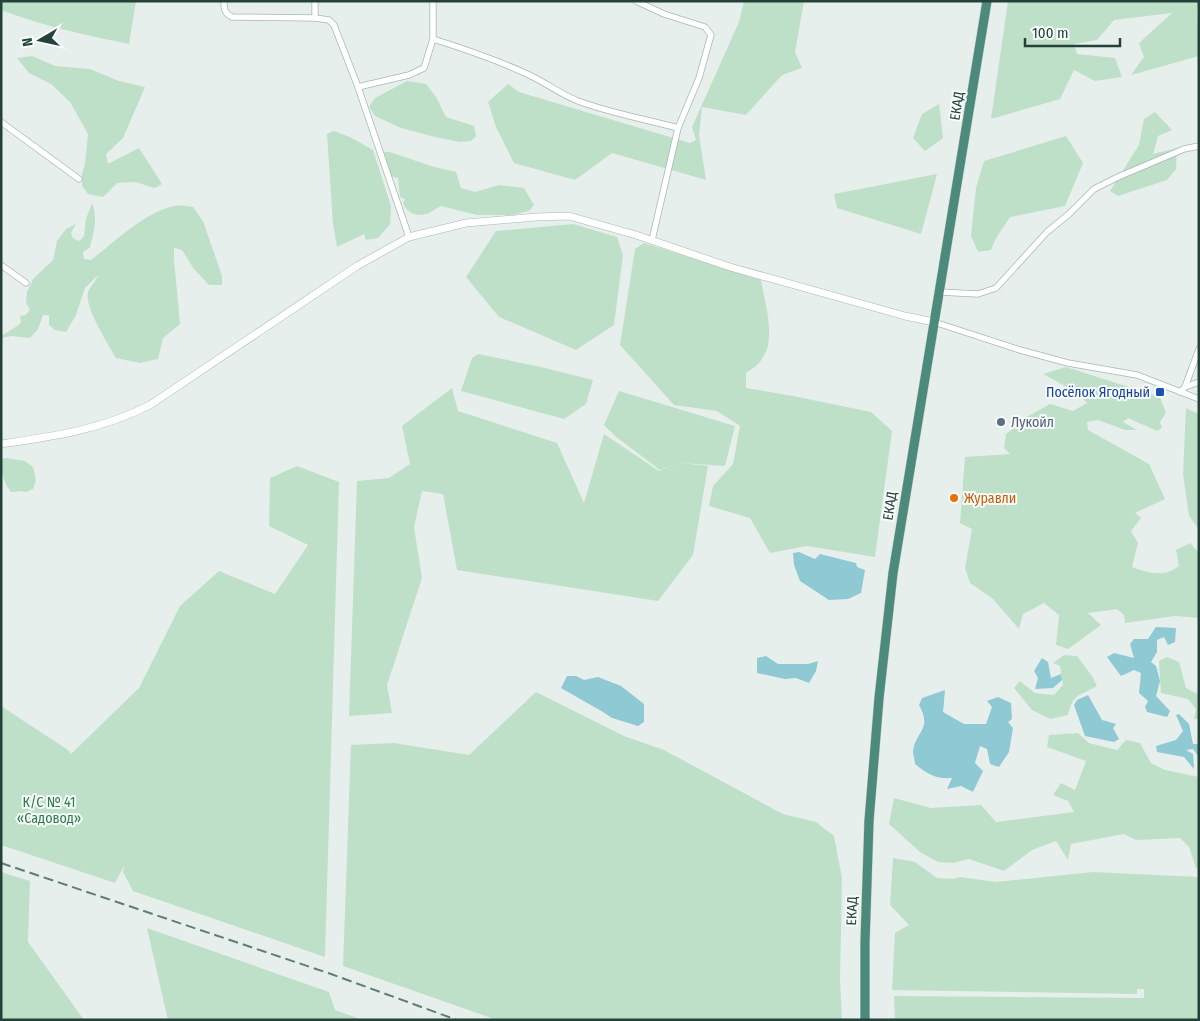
<svg xmlns="http://www.w3.org/2000/svg" width="1200" height="1021" viewBox="0 0 1200 1021" font-family="'Fira Sans Condensed',sans-serif">
<style>
.green{fill:#bfe0c8}
.water{fill:#8ec9d4}
.lines{fill:none;stroke-linecap:round;stroke-linejoin:round}
.minor-casing{stroke:#a8b8b2;stroke-width:7}
.tertiary-casing{stroke:#a8b8b2;stroke-width:8}
.trunk-casing{stroke:#c2cac8;stroke-width:10}
.minor{stroke:#fff;stroke-width:5.5}
.tertiary{stroke:#fff;stroke-width:7}
.trunk{stroke:#4c8a7c;stroke-width:9}
.rail{stroke:#5f7d75;stroke-width:2;stroke-dasharray:10 5;stroke-linecap:butt}
.transit-dot{fill:#1a4fb4;stroke:#f7fbf9;stroke-width:2}
.service-dot{fill:#5c6f8a;stroke:#f7fbf9;stroke-width:2}
.food-dot{fill:#e8710a;stroke:#f7fbf9;stroke-width:2}
.labels{text-anchor:middle;dominant-baseline:central;stroke-width:4;stroke-linejoin:round;paint-order:stroke}
.street-label{font-size:14px;fill:#24423a;stroke:#f7fbf9}
.transit-label{font-size:14px;fill:#164399;stroke:#f7fbf9;text-anchor:end}
.service-label{font-size:14px;fill:#4e5e75;stroke:#f7fbf9;text-anchor:start}
.food-label{font-size:14px;fill:#c56008;stroke:#f7fbf9;text-anchor:start}
.park-label{font-size:14px;fill:#2d7a4b;stroke:#f7fbf9}
</style>
<rect width="100%" height="100%" fill="#e6efeb"/>
<g class="green">
<path d="M1,1h135l-7,43c-44,-9 -86,-18 -128,-34z"/>
<path d="M744,1h60l-9,51 7,16 -20,7 -36,40 -44,-8 -3,28 7,45 -94,-27 -37,27 -61,-17 -18,-36 -8,-25 20,-18 11,8 171,51 6,-3 -4,-13 47,-105z"/>
<path d="M1008,1h191v5l-2,1 2,49 -68,19 13,-18 -5,-14 33,-30 -58,7 -17,20 -23,4 3,10 38,4 7,19 -27,4 -21,-11 -14,29 -69,20z"/>
<path d="M32,56l23,10 35,3 29,12 26,6 -22,51 -17,16 2,10 31,-16 23,36 -7,4 -20,-6 -18,1 -14,14 -15,-3 -6,-8v-12l3,-10 3,-30 -18,-32 -19,-18 -22,-11 -12,-15z"/>
<path d="M407,81l19,3 10,13 10,20 28,9 2,10 -5,5 -11,1 -25,-5 -34,-9 -26,-12 -6,-9 6,-9z"/>
<path d="M939,104l4,34 -18,13 -12,-13 9,-24z"/>
<path d="M1155,112l17,18 -14,6 -5,18 24,-6 -1,21 -9,11 -49,16 -8,-5 29,-46 5,-26z"/>
<path d="M334,131l16,6 23,13 18,56 -1,18 -12,14 -12,2 -2,-6 -27,13 -4,-23 -6,-90z"/>
<path d="M1066,136l17,27 -18,43 -55,11 -15,23 -4,10 -13,2 -7,-16 5,-48 8,-27z"/>
<path d="M384,152h6l41,14 25,6 5,16 14,4 24,-7 25,3 10,17 -5,6 -17,4h-35l-36,-9c-5,2 -10,7 -15,8 -10,3 -20,-2 -23,-11l2,-4 -5,-2 -2,-19 -8,-2z"/>
<path d="M937,174l-16,60 -84,-26 -3,-14z"/>
<path d="M92,203c6,17 2,27 -2,44l-7,5 1,7 7,1c25,-19 50,-45 82,-54 6,-1 14,0 20,1l10,14 19,55v9h-13l-15,-16 -12,-19 -8,-2v11l6,65 -17,14 -5,21 -18,4 -24,-5c-7,-13 -32,-51 -28,-66 2,-5 8,-11 10,-17l-13,13 -9,27 -10,17 -11,-2 -6,-5v-10h-6l-5,14 -8,9 -18,-2 -11,2c3,-6 14,-9 20,-15l-1,-7 6,-1 4,-6 -4,-6 1,-11 6,-13 20,-19 4,-19 9,-12 10,-5 -5,9 2,5 6,3 5,-5 2,-17z"/>
<path d="M573,224l44,13 6,18 -9,70 -38,25 -77,-33 -33,-40 30,-46z"/>
<path d="M644,243l117,37c4,23 15,58 2,77 -3,7 -11,12 -17,16v15l47,8 78,16 21,19 -17,126 -68,-11 -37,7 -20,-35 -41,-12 4,-20 20,-22 7,-38 -23,-15 -43,-6 -54,-60 15,-96z"/>
<path d="M478,354l63,13 52,13 -7,24 -22,15 -103,-28 11,-33z"/>
<path d="M1066,367l94,30 6,16 -6,9 2,6 -5,3 -29,-13 -5,4 14,8h-12l-27,-10 -11,2 1,8 61,34 16,35 -30,14 6,5 -10,13 7,12 -6,24c17,6 31,11 47,-1l-3,-16 14,-7 9,10v65l-24,-2 -50,7 -1,-8 -7,-6 -29,4 13,12 -33,24 -12,-4 3,-30 -15,-12 -21,11 -4,15 -27,-31 -22,-15 -5,-15 7,-39 -12,-6 5,-66 45,-3 -6,-6 2,-14 24,-19 20,-11 23,7 14,-8 -11,-11 -33,-18z"/>
<path d="M452,388l6,23 99,32 27,60 20,-69 55,37 20,-8 -19,7 -45,-34 -11,-11 15,-34 116,35 -10,40 -44,-3 27,3 -15,89 -35,46 -201,-31 -14,-76 -21,-3 -8,36 8,51 -35,107 5,28 -43,3 8,-235 32,-3 21,-14 -8,-38z"/>
<path d="M1186,408l13,6v115l-10,-13 -6,-42z"/>
<path d="M6,458l19,3 8,6 3,13 -3,9 -7,3 -5,-1 -10,1c-8,-11 -10,-21 -10,-33z"/>
<path d="M297,466l42,16 -14,475 -192,-66 -10,-19 1,-6 -9,17 -114,-38v-139l67,44 3,4 68,-66 41,-82 39,-35 56,23 33,-49 -39,-19 1,-48z"/>
<path d="M1064,655l13,1 15,20 5,10c-17,10 -24,7 -29,29l-18,4 -18,-9 -18,-22 6,-7 15,12 19,2 9,-10 -3,-19 -7,-3z"/>
<path d="M1167,657l12,5 7,26 13,7v24h-5l2,-10 -8,-10 -27,-6 -2,-32z"/>
<path d="M536,692l88,44 40,14 119,64 33,8 18,14 8,42 -2,102 2,40h-345l-154,-54 8,-221 43,-2 75,12z"/>
<path d="M1078,733l11,10 28,7 9,-10 14,3 11,20 14,7 34,7v91h-3l-7,-21 -9,-9 -44,2 -12,-6 -53,10 -3,16 -12,-19 -24,9 -28,21 -35,-12 -16,4 -15,-1 -18,-10 -31,-28 5,-26 37,10 50,-3 15,17 78,-10 -6,-11 -15,-6 8,-12 14,7 11,-29 -39,-14 2,-12z"/>
<path d="M893,858l22,4 22,16 16,1 7,-2 36,5 97,-10 106,5v143h-304l-1,-24 250,2v-9h-7v5l-245,-4 3,-57 14,-8 -19,-20z"/>
<path d="M1,872l29,9 -2,61 56,78h-83z"/>
<path d="M147,928l182,64 6,18 28,10h-195z"/>
</g>
<g class="water">
<path d="M799,552l16,7 5,-5 36,9 1,4 8,3 -4,23 -13,6 -19,1 -29,-19 -6,-16 -1,-12z"/>
<path d="M1156,627l20,1 -1,14 -7,3 -4,-8 -7,3v12l-6,10 5,4 4,15 -4,15 14,15 -3,6 -20,-5 -2,-5 3,-6 -9,-8 2,-20 -7,-3 -13,6 -14,-19 7,-4 20,5 -4,-14 4,-5h14z"/>
<path d="M766,656l12,8h30l10,-3 -2,10 -7,12 -13,-5 -11,1 -28,-6v-15z"/>
<path d="M1042,658l6,4 3,16 10,-4 1,6 -9,8 -18,1 3,-11 -4,-7z"/>
<path d="M567,676h9l8,4 14,-3 23,9 23,18v18l-6,4 -26,-8 -9,-6 -42,-24z"/>
<path d="M945,690l-2,22 21,12h22l6,-17 -5,-6 11,-4 13,6 1,16 -4,3 5,6 -4,24 -10,15 -9,-3 -3,-15 -7,-3 -5,17 8,8 -10,21 -12,-6 -14,3 5,-11c-17,1 -23,-3 -37,-14 0,-4 -2,-9 -2,-12 2,-21 20,-22 6,-47l3,-7z"/>
<path d="M1088,695l14,25 14,4 -3,4 6,11 -5,3 -29,-6 -11,-31 3,-5z"/>
<path d="M1179,714l10,10 4,20h6v13l-6,-8 -7,1 7,4 1,15 -10,-12 -27,-5 -1,-6 20,-6 7,-9 -7,-16z"/>
</g>
<g class="lines">
<g class="minor-casing">
<g id="minor">
<path d="M224,1c0,8 0,12 8,16l83,1 14,2 5,5 24,62 51,150"/>
<path d="M636,1l28,13 41,13 6,8 -12,43 -21,50 -26,112"/>
<path d="M315,18v-17"/>
<path d="M433,39c32,10 64,21 94,35 18,8 33,20 51,27 32,12 67,18 100,27"/>
<path d="M358,87l51,-12 15,-7 9,-29v-38"/>
<path d="M1,122l78,57"/>
<path d="M1,265l25,18"/>
<path d="M939,292l39,2 18,-6 51,-56 22,-18 25,-25 24,-12 66,-28 15,-3"/>
<path d="M934,322l86,28 48,13 69,12 62,24"/>
<path d="M1185,387l14,-5"/>
<path d="M1180,392l5,-5 14,-38"/>
</g>
</g>
<g class="tertiary-casing">
<path id="tertiary" d="M1,444c54,-8 99,-14 149,-39l207,-139 52,-29 57,-14 70,-6 33,-1 67,19 94,32 175,49 29,6"/>
</g>
<g class="trunk-casing">
<path id="trunk" d="M865,1020v-78l4,-121 10,-123 14,-125 94,-572"/>
</g>
<use href="#minor" class="minor"/>
<use href="#tertiary" class="tertiary"/>
<use href="#trunk" class="trunk"/>
<path class="rail" d="M1,863l330,111 126,46"/>
</g>
<rect class="transit-dot" x="1155" y="387" width="10" height="10" rx="2.5"/>
<circle class="service-dot" cx="1001" cy="422" r="5"/>
<circle class="food-dot" cx="954" cy="498" r="5"/>
<g class="labels">
<g class="street-label">
<text transform="translate(957 106) rotate(-81)">ЕКАД</text>
<text transform="translate(890 506) rotate(-81)">ЕКАД</text>
<text transform="translate(852 911) rotate(-88)">ЕКАД</text>
</g>
<g class="transit-label">
<text x="1150" y="392">Посёлок Ягодный</text>
</g>
<g class="service-label">
<text x="1011" y="422">Лукойл</text>
</g>
<g class="food-label">
<text x="964" y="498">Журавли</text>
</g>
<g class="park-label">
<text x="49" y="802">К/С № 41<tspan x="49" dy="16">«Садовод»</tspan></text>
</g>
</g>
<rect width="1200" height="1021" fill="none" stroke="#24423a" stroke-width="5"/>
<g transform="translate(40 40) rotate(261)" stroke="#f7fbf9" stroke-width="4" paint-order="stroke">
<path d="M0-4L9 19L0 12L-9 19Z" fill="#24423a"/>
<text y="-8" font-size="14" font-weight="bold" text-anchor="middle" fill="#24423a">N</text>
</g>
<path d="M1025 38v8h95v-8" fill="none" stroke="#24423a" stroke-width="2.5"/>
<text x="1032" y="38" font-size="15" fill="#24423a" stroke="#f7fbf9" stroke-width="4" paint-order="stroke">100 m</text>
</svg>
